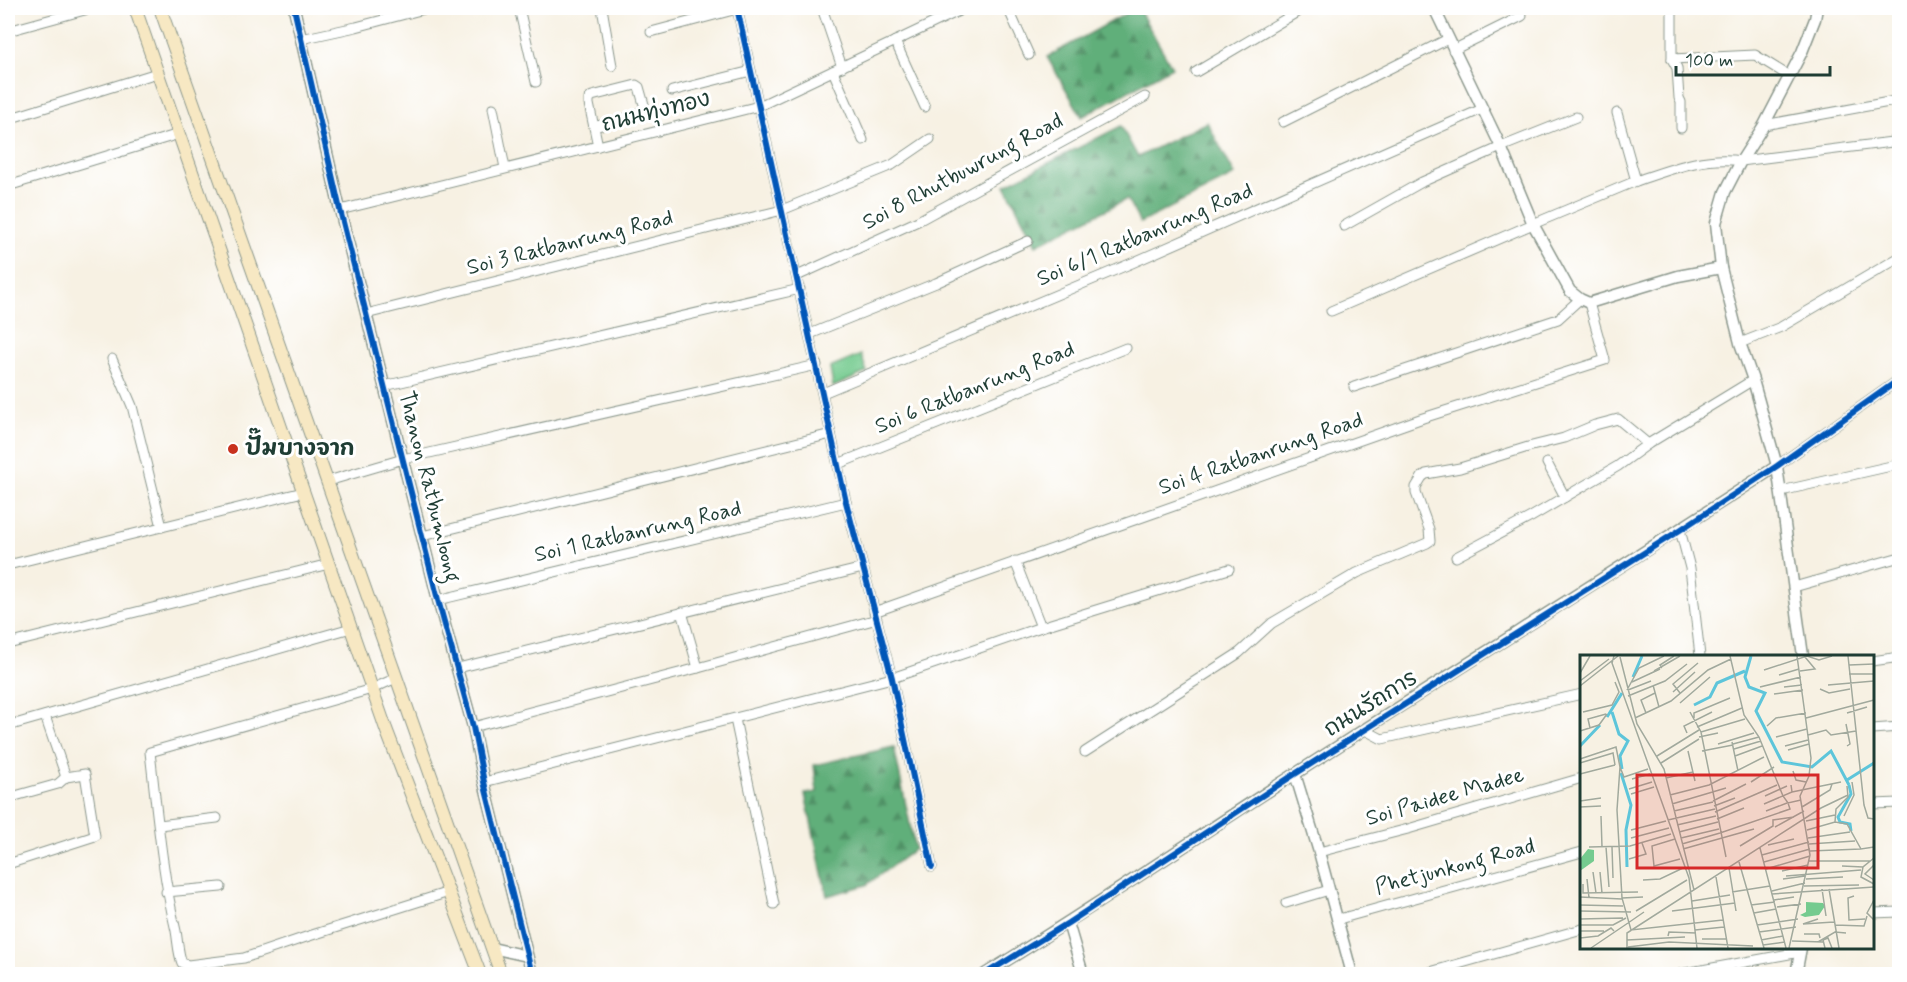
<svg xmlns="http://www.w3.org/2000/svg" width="1907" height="982" viewBox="0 0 1907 982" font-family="Mynerve,'Playpen Sans Thai',sans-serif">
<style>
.forest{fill:url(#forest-firs);stroke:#407657;stroke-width:1.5}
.park{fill:#75cb8f;stroke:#4a8462;stroke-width:1.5}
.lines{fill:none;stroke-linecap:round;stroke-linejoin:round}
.minor-casing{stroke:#8b978c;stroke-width:11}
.tertiary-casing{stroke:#8b978c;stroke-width:13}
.secondary-casing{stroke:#8b978c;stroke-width:14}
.minor{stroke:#fff;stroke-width:9}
.tertiary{stroke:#fff;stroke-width:10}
.secondary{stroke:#f7e8c3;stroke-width:12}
.cycleway-casing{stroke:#fff;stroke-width:10}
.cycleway{stroke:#0057b8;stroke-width:6}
.poi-dot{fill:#c8321e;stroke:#fff;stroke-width:2}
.labels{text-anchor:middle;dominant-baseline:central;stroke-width:6;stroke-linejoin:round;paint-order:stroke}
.street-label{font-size:22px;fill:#1f3d34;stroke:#fff}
.poi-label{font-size:22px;font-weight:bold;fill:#1f3d34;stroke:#fff;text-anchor:start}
.inset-river{fill:none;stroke:#5dc5da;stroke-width:3}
.inset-road{fill:none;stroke:#a1a99d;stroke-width:1.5}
.view{fill:#d62828;fill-opacity:0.15;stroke:#d62828;stroke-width:3}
.inset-edge{fill:none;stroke:#1f3d34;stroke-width:3}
</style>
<defs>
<pattern id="forest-firs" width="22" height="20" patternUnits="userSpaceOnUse" patternTransform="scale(1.5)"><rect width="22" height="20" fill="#60af7a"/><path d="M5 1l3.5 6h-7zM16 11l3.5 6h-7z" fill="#4f9065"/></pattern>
</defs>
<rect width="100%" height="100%" fill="#fff"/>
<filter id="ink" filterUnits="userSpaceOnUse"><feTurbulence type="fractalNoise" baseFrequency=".0167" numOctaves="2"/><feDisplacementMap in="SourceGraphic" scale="12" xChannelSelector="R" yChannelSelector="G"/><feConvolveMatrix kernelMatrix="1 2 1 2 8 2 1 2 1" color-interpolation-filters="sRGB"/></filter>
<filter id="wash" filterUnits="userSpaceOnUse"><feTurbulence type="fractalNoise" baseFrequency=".008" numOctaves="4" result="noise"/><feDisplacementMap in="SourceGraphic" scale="24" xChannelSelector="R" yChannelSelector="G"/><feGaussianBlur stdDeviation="1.35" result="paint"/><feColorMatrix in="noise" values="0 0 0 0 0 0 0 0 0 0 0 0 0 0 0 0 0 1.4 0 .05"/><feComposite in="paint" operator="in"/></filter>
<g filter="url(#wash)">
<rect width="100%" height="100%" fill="#f7f1e3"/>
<g class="forest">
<path d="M1136,8h2l34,59 -90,50 -35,-60z"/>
<path d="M1207,122l28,53 -95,48 -13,-24 -91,46 -31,-60 116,-59 17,31z"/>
<path d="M894,747l21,102 -49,36 -39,11 -22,-102 12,-2 -3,-27z"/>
</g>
<path class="park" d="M861,355l6,17 -34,15 -3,-19z"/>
</g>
<g filter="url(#ink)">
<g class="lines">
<g class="minor-casing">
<g id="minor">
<path d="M519,8l17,74"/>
<path d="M602,8l10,58"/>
<path d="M737,8l109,494 46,176 40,189"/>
<path d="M822,8l20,59"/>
<path d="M1008,8l21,47"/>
<path d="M1672,8v51l83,-4 34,21"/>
<path d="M8,31l84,-23"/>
<path d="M651,32l86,-23"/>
<path d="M301,39l55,-12 72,-19"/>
<path d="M895,41l30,66"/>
<path d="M1453,50l69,-34"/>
<path d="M1672,59l5,9 2,30 2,4v26"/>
<path d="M833,71l30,69"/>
<path d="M1196,72l108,-64"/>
<path d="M672,91l79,-20"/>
<path d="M493,108l12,60"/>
<path d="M8,119l149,-46"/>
<path d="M1283,122l165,-83"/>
<path d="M1764,125l136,-25"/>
<path d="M594,127c13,-4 43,-8 51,-19l-6,-21 -3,-2 -44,11 -3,3v5l9,42"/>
<path d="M1636,181c33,-11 69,-26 105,-20l159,-20"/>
<path d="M8,186l171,-52"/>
<path d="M340,210l419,-104 206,-98"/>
<path d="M1344,226l78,-44 79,-35 75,-30"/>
<path d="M797,276l121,-55 227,-124"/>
<path d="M1331,311l202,-87 103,-43 -19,-68"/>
<path d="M366,314l416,-104 110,-45 38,-26"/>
<path d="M810,334l126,-51 92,-42"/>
<path d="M1740,343l41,-16 119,-70"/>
<path d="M112,359l20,47 30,121"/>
<path d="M384,386l416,-97"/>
<path d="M1354,387l204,-68 22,-20"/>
<path d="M823,393l309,-130 350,-154"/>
<path d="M1547,463l18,34"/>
<path d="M838,464l288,-116"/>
<path d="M1777,466l123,-87"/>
<path d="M328,481l75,-22 414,-94"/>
<path d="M1781,491l119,-27"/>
<path d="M1680,530l10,38 10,88"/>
<path d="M422,536l409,-102"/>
<path d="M1456,557l75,-40 87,-51 30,-22 105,-64"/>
<path d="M1015,561l26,66"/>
<path d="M8,565l295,-73"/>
<path d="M1794,587l106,-30"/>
<path d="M438,600l408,-98"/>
<path d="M682,612l16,56"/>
<path d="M874,612l549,-194 182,-58 -16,-57"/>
<path d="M8,644l321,-80"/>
<path d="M1872,661l28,-4"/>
<path d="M458,668l405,-100"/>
<path d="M396,678l-24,11 -222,63c7,60 12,121 26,179 2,11 2,22 6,32l6,2 56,-7 65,-22 140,-44"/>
<path d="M45,716l21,61"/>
<path d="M735,719l39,185"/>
<path d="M8,726l343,-98"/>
<path d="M473,727l225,-59 179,-49"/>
<path d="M1872,729l28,-2"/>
<path d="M1365,730l17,9 200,-45"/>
<path d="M1085,752l154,-99 33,-30 85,-50 70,-30 3,-2 -1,-12 -13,-36v-6l6,-10 4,-3 34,-6 68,-21 36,-9 31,-13 23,-6 30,25"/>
<path d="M484,782l408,-104 149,-51 188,-58"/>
<path d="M8,798l50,-14 8,-7 19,-3 10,62 -87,28"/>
<path d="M1872,804l28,-1"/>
<path d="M159,825l58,-7"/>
<path d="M1319,852l89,-23 174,-51"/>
<path d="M166,892l55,-5"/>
<path d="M1286,903l43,-13"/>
<path d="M1872,913l28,-1"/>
<path d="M1339,919l243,-67"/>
<path d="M1423,974l159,-45"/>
<path d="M1680,974l120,-22"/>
</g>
</g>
<g class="tertiary-casing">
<g id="tertiary">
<path d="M294,8l46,202 98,390 35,127 11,55 48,192"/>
<path d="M1434,8l67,139 32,77 37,67 10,8 9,4 89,-27 43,-8"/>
<path d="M1803,656l-26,-190 -24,-86 -13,-37 -19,-75 -5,-45 9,-31 16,-31 23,-36 38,-73 13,-33 2,-11"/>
<path d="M1295,774l24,78 33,122"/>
<path d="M1068,923l15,51"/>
<path d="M492,948l35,8"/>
<path d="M985,974c105,-64 206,-133 310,-200 160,-104 322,-203 482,-308"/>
<path d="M1796,974l5,-26"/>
</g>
</g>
<g class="secondary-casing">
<g id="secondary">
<path d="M135,8l251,721 94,245"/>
<path d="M160,8l341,966"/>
</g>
</g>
<use href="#minor" class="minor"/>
<use href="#tertiary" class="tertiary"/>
<use href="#secondary" class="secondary"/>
<g class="cycleway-casing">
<g id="cycleway">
<path d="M294,8l46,202 98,390 35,127 11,55 48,192"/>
<path d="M737,8l109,494 46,176 40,189"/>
<path d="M985,974l83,-51 227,-149 385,-244 97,-64 123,-87"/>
</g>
</g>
<use href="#cycleway" class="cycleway"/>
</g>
</g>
<circle class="poi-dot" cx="233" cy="449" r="6"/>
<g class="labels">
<g class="street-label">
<text transform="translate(656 112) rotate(-14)">ถนนทุ่งทอง</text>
<text transform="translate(963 172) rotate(-28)">Soi 8 Rhutbuwrung Road</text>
<text transform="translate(1145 235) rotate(-23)">Soi 6/1 Ratbanrung Road</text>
<text transform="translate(570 243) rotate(-14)">Soi 3 Ratbanrung Road</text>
<text transform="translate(975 388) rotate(-22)">Soi 6 Ratbanrung Road</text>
<text transform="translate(1261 454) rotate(-19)">Soi 4 Ratbanrung Road</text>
<text transform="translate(429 487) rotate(76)">Thanon Ratbumloong</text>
<text transform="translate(638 532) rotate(-13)">Soi 1 Ratbanrung Road</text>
<text transform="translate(1371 704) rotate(-32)">ถนนรัถการ</text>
<text transform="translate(1445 797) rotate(-16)">Soi Paidee Madee</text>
<text transform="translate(1455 867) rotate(-15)">Phetjunkong Road</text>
</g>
<g class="poi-label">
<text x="245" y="449">ปั๊มบางจาก</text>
</g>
</g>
<g transform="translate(1580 655)">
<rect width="294" height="294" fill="#f7f1e3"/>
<path d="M8,194l6,1v11l-14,10v-12z" fill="#75cb8f"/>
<path d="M226,247l17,1 2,3 -6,9 -14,2 -5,-2 6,-3z" fill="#75cb8f"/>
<path class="inset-river" d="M171,1l-6,21 4,10 16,6 -9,18 26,51 30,5 19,-16 18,34M53,22l9,-21M114,50l16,-8 7,-14 28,-12M32,57l7,22 9,7 -8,15 2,13M27,62l15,-24M0,91l20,-21M41,118l10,32 -5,25 1,37M267,125l27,-17M269,130l2,9 -13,23 2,5 10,2 1,7"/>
<path class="inset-road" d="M34,1l-2,7 77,215 8,70M150,1l14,59 15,22 24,59 5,7 13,-3M268,1l16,149 4,13 6,1M40,2l17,67 27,45 30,121M269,10l25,-1M82,13l-2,-3 14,-9M184,15l43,-14 12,4 13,-4M74,16l26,-15M220,16l15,-2 -10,-12M0,18l10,-17M269,19h25M199,20l20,-6M0,26l29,-22M52,27l28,-13M73,30l6,22M248,30l46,-4M0,31l38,-30M180,32l41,-10M204,32l18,-2M240,34l9,4 21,-4M47,35l12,-22 25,-12M48,35l23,-9M93,37l22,-20M100,38l-7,-9 25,-21M194,39l29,-4M48,41l37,-15 22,-17M100,48l30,-26M3,57l29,-7 7,-13 -4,-10M110,57l11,20 25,125M66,58l-5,-13 14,-7M267,58l20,-6M55,63l36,-17 37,-31 23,-11M114,63v-5l36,-15M226,63l68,-18M266,69l4,20 -3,2M187,71l9,-8 30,-5M117,72l45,-19M10,73l-2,-9 18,-5M0,76l19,-6 8,-11M121,77l44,-13M107,78l-3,-7 28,-14M228,80l18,-5 5,5 25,-4M119,82l19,-4M196,82l31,-8M152,87l6,29M138,89l36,-11M153,89l26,-7M205,91l23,-6M154,94l27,-8M208,95l21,-6M108,96l7,30M122,96l31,-6M77,101l42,-26M155,101l27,-10M0,104l36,-12 4,20 -3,43 5,88 9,32 92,-10M0,108l33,-10 2,12M81,108l38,-24M40,112l4,10 24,-8M213,116l3,9 10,2M0,119l35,-9M86,123l27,-6M52,124l18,-5M171,127l23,-15M49,134l23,-7M212,137l49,-10M51,139l23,-7M90,140l39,-10 55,-28M185,141l22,-10M0,146l21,-3M133,146l33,-17M92,149l54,-16M184,149l28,-12 -1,-7M134,151l21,-8M0,152l21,-1M222,152l28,-17 2,-6M94,156l39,-9M186,156l21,-8M135,157l62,-27M21,161l1,31M264,161l10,-21 -2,-13M137,164l27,-11M88,165l47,-11M226,166l29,-6M255,167l1,-13 12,-12 -1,-11M97,170l39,-9M195,172l29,-16M51,175l35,-9M227,175l28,-8 12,2 14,25 13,-2M99,177l39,-10M140,178l70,-24 -2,-6M51,183l38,-10M101,183l38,-9M228,183l42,-6M95,184l-23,7 2,20 26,-7M102,189l38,-11M229,189l46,-3M188,190l26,-6M160,191l33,-20v-6l21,-3M9,192l41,-1 41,-12M26,192l3,40M32,192l1,31M180,193l26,100M103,194l71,-20M230,196l51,-2M182,200l47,-13M294,203l-11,9 -2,10 13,7M49,204l17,-5 -4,-11M229,206h62M159,207l25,86M184,207l46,-13M294,210l-9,9 9,6M262,211l21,1M149,213l7,43M186,214l44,-13M202,216l26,-6M13,217l3,21M20,217l2,21M206,221l75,-6M136,222l12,71M7,224l2,19M203,224l22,-3M226,224l37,-2M63,225l17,-1 23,-11M3,229v9l55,-1M224,231l55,-1M242,234l4,27M249,234l10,59M192,236l33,-8M152,237l38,-6M192,239l102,-7M274,241l-6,2 1,22 16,-1M0,242l42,2M42,243l21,-1M194,245l20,-3M294,245l-7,13 7,7M112,246l38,-6M0,250l43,1M171,250l24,-3M197,252l24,-3M0,256l51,1M56,256l51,-31M92,256l63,-8M174,258l22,-4M0,264l43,-1M238,264l-15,5 31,-2M48,268l16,-11M0,270h33l13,-7M177,270l41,-6M255,270l29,1 3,-10M115,275l29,-3M0,276h24M179,277l37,-5M224,279h15l1,4M88,281l1,-4 27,1M0,283l18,-2 13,-8 3,3M122,284h25M47,285l58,-3M181,285l22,-4M212,286l31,1M238,287l17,-10 11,1M183,290l22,-3M48,292l41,-5 84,4M11,293l37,-25M47,293v-15l194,-125 27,-13M209,293l21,-93 -10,-59 9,-20 2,-18 -14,-102M245,293l-2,-8 5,-2 4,10"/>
<path class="view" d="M57,120h181v93h-181z"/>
<rect width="294" height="294" class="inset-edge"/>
</g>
<rect width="1907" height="982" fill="none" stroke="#fff" stroke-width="30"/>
<path d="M1676 66v9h154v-9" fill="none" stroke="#1f3d34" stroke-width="3"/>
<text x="1685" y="66" font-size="18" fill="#1f3d34" stroke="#ffffff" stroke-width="4.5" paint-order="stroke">100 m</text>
</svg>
